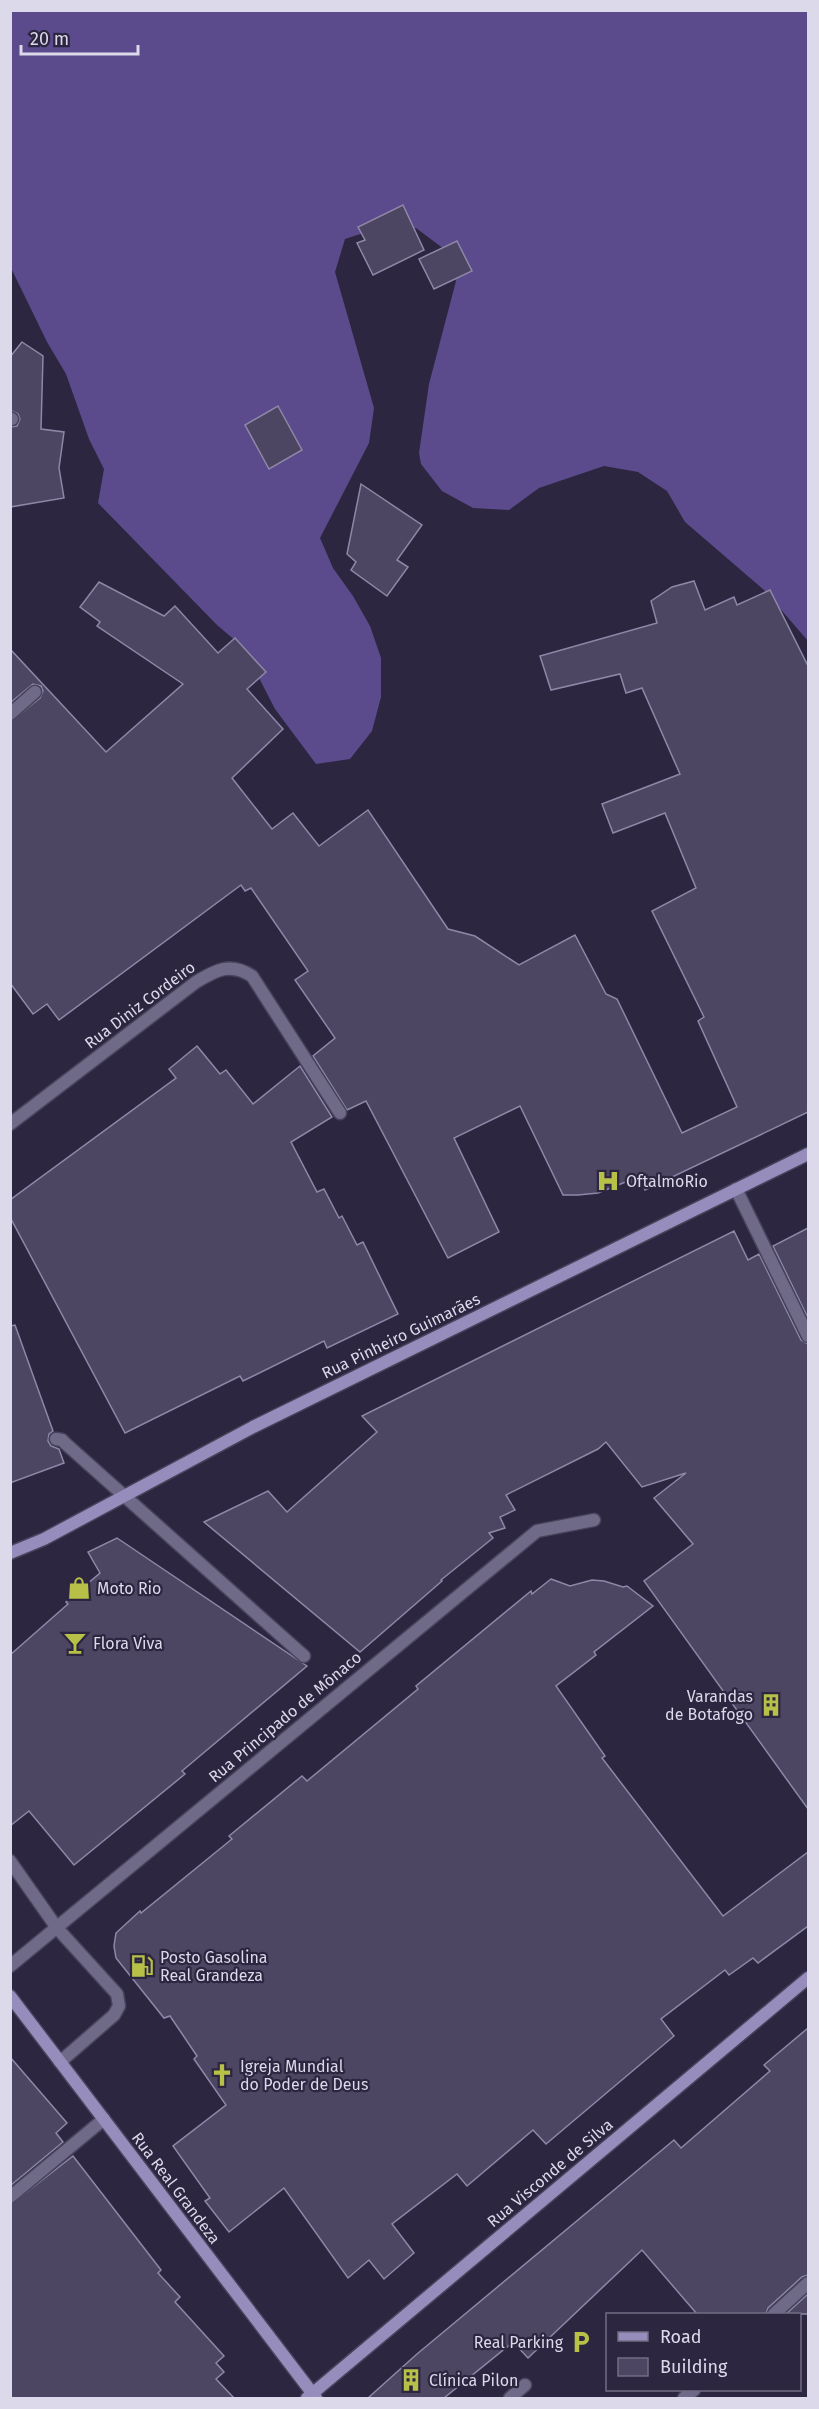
<svg xmlns="http://www.w3.org/2000/svg" width="819" height="2409" viewBox="0 0 819 2409" font-family="'Fira Sans',sans-serif">
<style>
.forest{fill:#5b4b8c}
.building{fill:#4c4662;stroke:#8e88a8;stroke-width:1.5}
.lines{fill:none;stroke-linecap:round;stroke-linejoin:round}
.service-casing{stroke:#48435b;stroke-width:15}
.minor-casing{stroke:#48435b;stroke-width:15}
.secondary-casing{stroke:#48435b;stroke-width:15}
.service{stroke:#6f6a88;stroke-width:12}
.minor{stroke:#6f6a88;stroke-width:12}
.secondary{stroke:#968dbd;stroke-width:12}
.labels{text-anchor:middle;dominant-baseline:central;stroke-width:4.5;stroke-linejoin:round;paint-order:stroke}
.street-label{font-size:16px;fill:#dcd9ea;stroke:#2c2640}
.poi-label{font-size:16px;fill:#dcd9ea;stroke:#2c2640;text-anchor:start}
</style>
<rect width="100%" height="100%" fill="#2c2640"/>
<path class="forest" d="M11,11h797v630l-44,-51 -79,-68 -18,-31 -29,-19 -34,-6 -65,22 -30,22 -36,-2 -31,-17 -21,-27 -2,-11 10,-69 27,-103 -12,-32 -28,-21h-37l-34,11 -10,33 39,136 -5,35 -49,95 13,30 20,28 17,30 11,32v39l-9,34 -22,28 -34,5 -41,-55 -32,-62 -26,-22 -119,-122 6,-34 -15,-30 -23,-65 -19,-32 -36,-74z"/>
<g class="building">
<path d="M403,205l21,45 -51,25 -16,-32 8,-3 -7,-13z"/>
<path d="M457,241l15,30 -38,18 -15,-30z"/>
<path d="M22,342l21,14 -2,73 23,3 -5,36 5,30 -54,9v-80l7,-1 3,-7 -2,-5 -8,-4v-53z"/>
<path d="M278,406l24,44 -33,19 -24,-44z"/>
<path d="M361,484l61,41 -25,35 11,7 -21,29 -36,-26 5,-8 -9,-8z"/>
<path d="M694,581l11,29 29,-13 3,8 33,-15 38,76v446l-163,78 -4,-10 -10,5 -3,-4 -30,12 -20,2h-15l-43,-89 -66,32 45,94 -51,26 -82,-157 -19,9 -34,-54 22,-18 -40,-58 13,-9 -57,-83 -6,3 -4,-6 -182,135 -12,-16 -14,10 -23,-31v-261l30,-24 3,-7 -2,-5 -8,-2 -23,19v-54l96,103 77,-68 -86,-58 3,-4 -20,-15 19,-25 65,34 11,-10 43,47 17,-15 31,34 -19,17 36,40 -51,49 40,51 21,-16 26,33 49,-36 80,119 27,7 44,29 56,-30 31,59 11,5 65,134 55,-26 -39,-86 6,-4 -52,-106 44,-23 -31,-75 -52,20 -11,-29 78,-30 -38,-86 -16,5 -6,-19 -69,16 -11,-34 117,-33 -6,-22 21,-14z"/>
<path d="M197,1046l23,28 6,-4 27,34 47,-38 32,51 -41,25 26,50 7,-3 15,29 3,-2 15,29 6,-3 35,72 -71,34 -3,-7 -81,40 -3,-5 -115,57 -115,-216v-17l166,-122 -7,-9z"/>
<path d="M808,1228v90l-35,-72z"/>
<path d="M734,1231l14,29 11,-6 42,86 7,4v465l-164,-228 49,-37 -39,-46 32,-25 -44,14 -36,-45 -8,7 -92,46 9,15 -15,7 5,11 -16,5 4,5 -52,42 1,1 -82,71 -156,-130 64,-31 19,21 90,-80 -15,-16z"/>
<path d="M15,1325l38,106 -4,3 -1,7 3,5 8,3 5,14 -54,20v-157z"/>
<path d="M117,1538l190,128 -125,105 3,3 -111,91 -45,-54 -19,15v-171l58,-51 -2,-2 34,-29 -12,-21z"/>
<path d="M551,1579l19,7 22,-6 12,1 19,6 4,-1 26,20 -59,46 2,3 -40,31 49,70 -3,2 121,158 85,-64v74l-50,37 -5,-5 -24,17 -4,-5 -64,49 13,17 -128,108 -13,-14 -66,56 -10,-12 -65,50 22,29 -30,26 -15,-19 -21,18 -64,-90 -55,44 -24,-31 5,-3 -37,-52 53,-41 -32,-46 3,-3 -27,-40 -6,2 -48,-60 -2,-12 2,-13 24,-22 1,2 91,-74 -3,-3 73,-60 5,5 111,-92 -2,-3 115,-95 1,3z"/>
<path d="M808,2028v247l-6,2 -34,31 -2,6h-69l-55,-64 -114,108 -15,-16 -69,56h-76l49,-44 257,-214 7,8 89,-77 -6,-6z"/>
<path d="M10,2057l57,66 -11,10 7,9 -53,44z"/>
<path d="M73,2156l88,114 -3,3 22,24 -5,5 49,54 -8,7 8,9 -8,7 18,19h-224v-193z"/>
<path d="M808,2294v20h-22z"/>
</g>
<g class="lines">
<g class="service-casing">
<g id="service">
<path d="M56,1439l6,1 4,4 238,212"/>
<path d="M10,1861l47,67 60,66 2,12 -5,9 -54,47"/>
<path d="M510,2398l15,-13"/>
</g>
</g>
<g class="minor-casing">
<g id="minor">
<path d="M10,418l2,1"/>
<path d="M10,714l25,-22"/>
<path d="M10,1124l186,-142c20,-12 34,-20 56,-6l88,137"/>
<path d="M736,1189l72,147"/>
<path d="M10,1966l527,-435 57,-11"/>
<path d="M10,2197l94,-78"/>
<path d="M774,2314l34,-31"/>
<path d="M684,2398l10,-8"/>
</g>
</g>
<g class="secondary-casing">
<g id="secondary">
<path d="M10,1553l34,-14 209,-112 555,-273"/>
<path d="M10,1996l306,402"/>
<path d="M307,2398l501,-420"/>
</g>
</g>
<use href="#service" class="service"/>
<use href="#minor" class="minor"/>
<use href="#secondary" class="secondary"/>
</g>
<defs>
<g id="hospital-bare" transform="scale(1.8)"><path d="M-5-5h3v3.5h4V-5h3V5h-3V1.5h-4V5h-3Z" fill="#b8c147" stroke="#2c2640" stroke-width="2.5" paint-order="stroke"/></g>
<g id="shop-bare" transform="scale(1.8)"><path d="M-5-2.5h2.3a2.7 3.5 0 0 1 5.4 0H5L5.5 6h-11ZM-1.5-2.5h3a1.5 2.3 0 0 0-3 0Z" fill="#b8c147" stroke="#2c2640" stroke-width="2.5" paint-order="stroke"/></g>
<g id="bar-bare" transform="scale(1.8)"><path d="M-6-5H6L.8 .8V4.5H3.5V6h-7V4.5H-.8V.8Z" fill="#b8c147" stroke="#2c2640" stroke-width="2.5" paint-order="stroke"/></g>
<g id="building-bare" transform="scale(1.8)"><path d="M-4-6H4V6H1V3H-1V6H-4ZM-2.5-4.3h1.7v1.8h-1.7ZM.8-4.3h1.7v1.8H.8ZM-2.5-1h1.7V.8h-1.7ZM.8-1h1.7V.8H.8Z" fill="#b8c147" stroke="#2c2640" stroke-width="2.5" paint-order="stroke"/></g>
<g id="fuel-bare" transform="scale(1.8)"><path d="M-5.5-6h7V0h2V4h1.3V-2.5L3-4.5l.8-.8L6-3V5H2.5V1h-1V6h-7ZM-4.2-4.7v3.2H.2V-4.7Z" fill="#b8c147" stroke="#2c2640" stroke-width="2.5" paint-order="stroke"/></g>
<g id="church-bare" transform="scale(1.8)"><path d="M-1.2-6h2.4v3.5h3.3v2.4h-3.3V6h-2.4V-.1h-3.3v-2.4h3.3Z" fill="#b8c147" stroke="#2c2640" stroke-width="2.5" paint-order="stroke"/></g>
<g id="parking-bare" transform="scale(1.8)"><path d="M-3.5-5.5H1a3.5 3.5 0 0 1 0 7H-1V5.5H-3.5ZM-1-3.4V-.6H.8a1.4 1.4 0 0 0 0-2.8Z" fill="#b8c147" stroke="#2c2640" stroke-width="2.5" paint-order="stroke"/></g>
</defs>
<g fill-rule="evenodd">
<use href="#hospital-bare" x="608" y="1181"/>
<use href="#shop-bare" x="79" y="1588"/>
<use href="#bar-bare" x="75" y="1643"/>
<use href="#building-bare" x="771" y="1705"/>
<use href="#fuel-bare" x="142" y="1966"/>
<use href="#church-bare" x="222" y="2075"/>
<use href="#parking-bare" x="581" y="2342"/>
<use href="#building-bare" x="411" y="2380"/>
</g>
<g class="labels">
<g class="street-label">
<text transform="translate(140 1005) rotate(-37)">Rua Diniz Cordeiro</text>
<text transform="translate(401 1336) rotate(-26)">Rua Pinheiro Guimarães</text>
<text transform="translate(285 1717) rotate(-40)">Rua Principado de Mônaco</text>
<text transform="translate(550 2173) rotate(-40)">Rua Visconde de Silva</text>
<text transform="translate(176 2188) rotate(53)">Rua Real Grandeza</text>
</g>
<g class="poi-label">
<text x="626" y="1181">OftalmoRio</text>
<text x="97" y="1588">Moto Rio</text>
<text x="93" y="1643">Flora Viva</text>
<text x="753" y="1696" text-anchor="end">Varandas<tspan x="753" dy="18">de Botafogo</tspan></text>
<text x="160" y="1957">Posto Gasolina<tspan x="160" dy="18">Real Grandeza</tspan></text>
<text x="240" y="2066">Igreja Mundial<tspan x="240" dy="18">do Poder de Deus</tspan></text>
<text x="563" y="2342" text-anchor="end">Real Parking</text>
<text x="429" y="2380">Clínica Pilon</text>
</g>
</g>
<rect width="819" height="2409" fill="none" stroke="#dcd9ea" stroke-width="24"/>
<rect x="606" y="2313" width="195" height="78" fill="#2c2640" stroke="#726e84" stroke-width="1.5"/>
<rect x="618" y="2332" width="30" height="9" fill="#968dbd" stroke="#726e84" stroke-width="1.5"/>
<text x="660" y="2343" font-size="18" fill="#dcd9ea">Road</text>
<rect x="618" y="2358" width="30" height="18" fill="#4c4662" stroke="#726e84" stroke-width="1.5"/>
<text x="660" y="2373" font-size="18" fill="#dcd9ea">Building</text>
<path d="M21 45v9h117v-9" fill="none" stroke="#dcd9ea" stroke-width="3"/>
<text x="30" y="45" font-size="18" fill="#dcd9ea" stroke="#2c2640" stroke-width="4.5" paint-order="stroke">20 m</text>
</svg>
